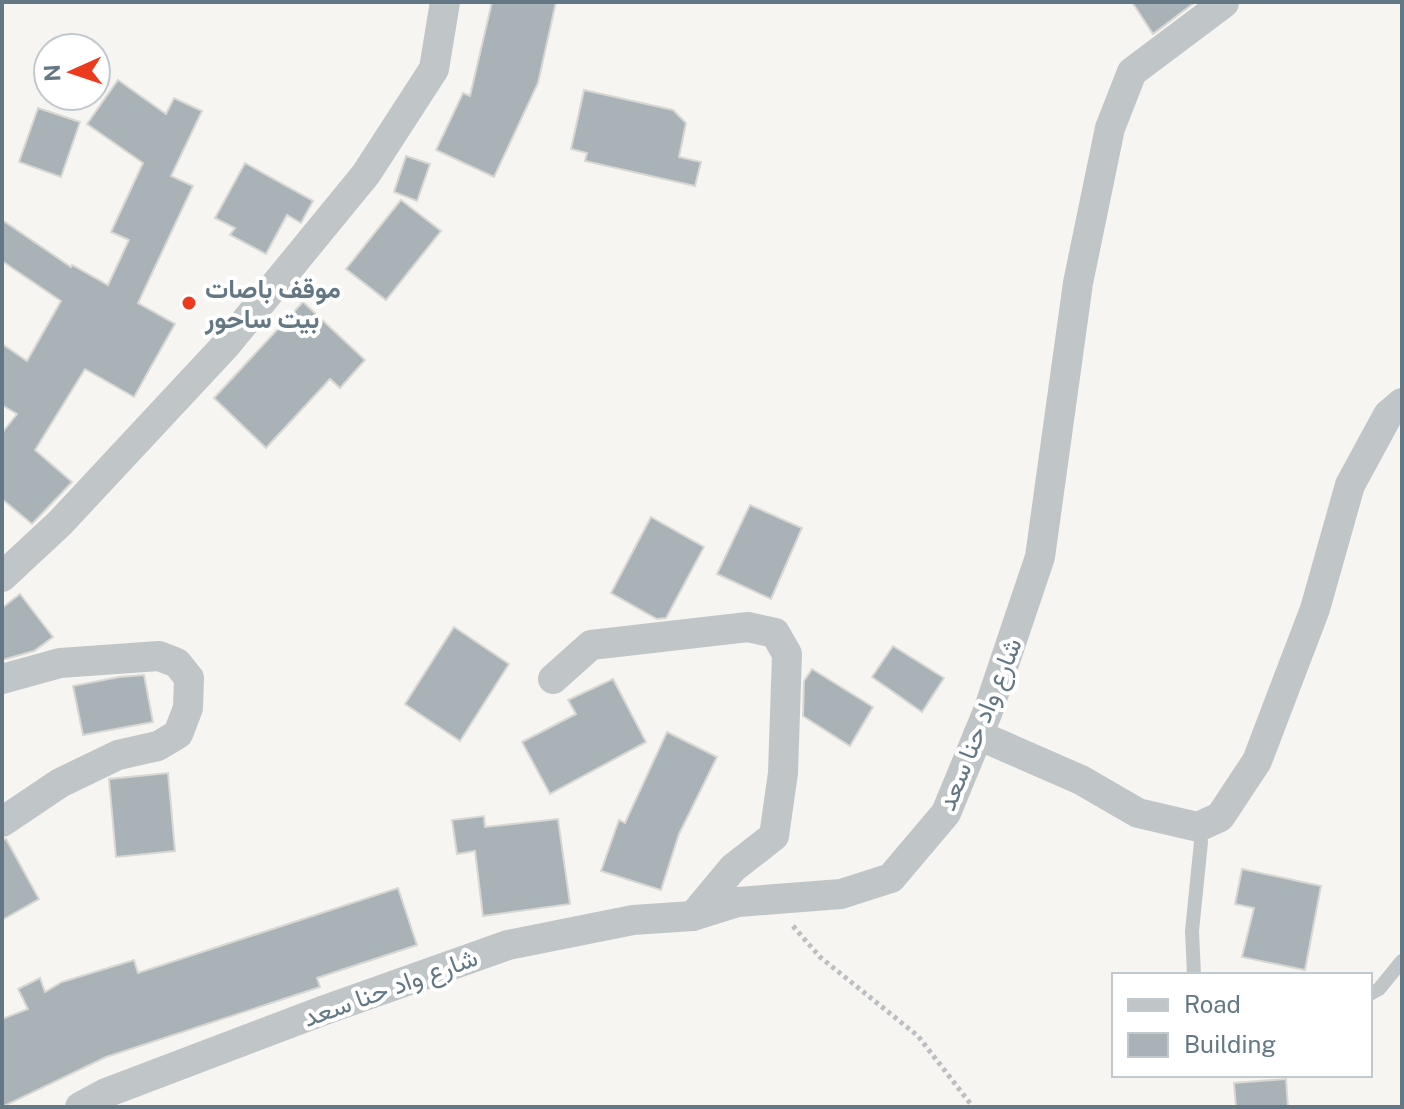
<svg xmlns="http://www.w3.org/2000/svg" width="1404" height="1109" viewBox="0 0 1404 1109" font-family="'Public Sans',Vazirmatn,sans-serif">
<style>
.building{fill:#a9b3b7;stroke:#d7d7d4;stroke-width:2}
.lines{fill:none;stroke-linecap:round;stroke-linejoin:round}
.path{stroke:#bcbfc1;stroke-width:5;stroke-dasharray:4 4;stroke-linecap:butt}
.service{stroke:#c0c6c8;stroke-width:14}
.minor{stroke:#c0c6c8;stroke-width:30}
.poi-dot{fill:#eb3a1c;stroke:#fff;stroke-width:3}
.labels{text-anchor:middle;dominant-baseline:central;stroke-width:8;stroke-linejoin:round;paint-order:stroke}
.poi-label{font-size:26px;font-weight:bold;fill:#637884;stroke:#fff;text-anchor:start}
.street-label{font-size:26px;fill:#637884;stroke:#fff}
</style>
<rect width="100%" height="100%" fill="#f6f5f1"/>
<g class="building">
<path d="M492,2h64l-18,81 -44,94 -58,-27 27,-57 7,3z"/>
<path d="M1132,2h63l-42,32z"/>
<path d="M118,80l48,34 8,-16 28,13 -31,65 22,10 -55,117 37,21 -41,73 -49,-28 -50,81 37,32 -40,42 -30,-25v-66l15,-19 -15,-9v-61l25,17 34,-60 -59,-40v-41l69,47 1,-2 36,20 21,-45 -18,-8 32,-69 -56,-39z"/>
<path d="M584,90l89,20 13,13 -7,34 22,5 -6,24 -110,-25 2,-8 -16,-4z"/>
<path d="M38,108l42,14 -19,55 -42,-15z"/>
<path d="M406,156l24,8 -13,37 -23,-9z"/>
<path d="M245,163l68,38 -12,22 -14,-8 -21,39 -36,-19 5,-7 -20,-10z"/>
<path d="M401,200l40,31 -55,69 -40,-31z"/>
<path d="M303,302l62,58 -25,28 -10,-9 -64,69 -52,-50z"/>
<path d="M750,505l52,23 -31,71 -54,-25z"/>
<path d="M651,517l53,30 -38,71 -9,1 -46,-26z"/>
<path d="M20,594l33,43 -19,14 -32,9v-52z"/>
<path d="M454,627l55,37 -49,77 -55,-37z"/>
<path d="M893,646l51,32 -22,34 -50,-35z"/>
<path d="M812,669l61,38 -23,39 -47,-30 1,-35z"/>
<path d="M144,675l9,47 -70,13 -10,-49 46,-9z"/>
<path d="M613,679l33,63 -96,52 -28,-52 54,-28 -8,-14z"/>
<path d="M667,732l50,25 -38,77 -18,56 -60,-19 18,-51 6,3z"/>
<path d="M168,773l7,78 -59,6 -7,-78z"/>
<path d="M484,816l1,11 73,-8 12,85 -87,12 -8,-65 -18,3 -5,-34z"/>
<path d="M6,839l33,60 -37,21v-80z"/>
<path d="M1242,869l79,17 -16,84 -63,-13 12,-49 -19,-4z"/>
<path d="M398,888l19,57 -100,33 3,9 -214,70 -104,50v-88l26,-10 -10,-20 22,-11 5,14 17,-10 72,-22 4,13z"/>
<path d="M1286,1079l2,28h-52l-2,-24z"/>
</g>
<g class="lines">
<path class="path" d="M793,926l27,31 98,79 55,71"/>
<g class="service">
<path d="M1194,975l-2,-44 9,-89 -3,-15"/>
<path d="M1370,994l9,-5 23,-28"/>
</g>
<g class="minor">
<path d="M2,577l58,-54 166,-178 140,-171 68,-105 11,-67"/>
<path d="M2,679l58,-16 99,-7 18,7 12,15 -1,30 -10,26 -20,12 -40,9 -58,28 -58,39"/>
<path d="M553,679l38,-34 157,-18 27,6 12,21 -4,119 -9,63 -41,32 -40,48"/>
<path d="M978,735l103,45 57,33 60,14 22,-10 37,-56 58,-152 35,-124 38,-70 14,-12"/>
<path d="M80,1107l26,-14 216,-82 186,-66 125,-25 60,-4 45,-14 103,-8 50,-16 55,-65 42,-102 52,-154 38,-274 32,-155 22,-56 92,-69"/>
</g>
</g>
<circle class="poi-dot" cx="189" cy="303" r="8"/>
<g class="labels">
<g class="poi-label">
<text x="205" y="288">موقف باصات<tspan x="205" dy="30">بيت ساحور</tspan></text>
</g>
<g class="street-label">
<text transform="translate(979 724) rotate(-68)">شارع واد حنا سعد</text>
<text transform="translate(390 987) rotate(-20)">شارع واد حنا سعد</text>
</g>
</g>
<rect width="1404" height="1109" fill="none" stroke="#637884" stroke-width="8"/>
<rect x="1112" y="973" width="260" height="104" fill="#ffffff" stroke="#c1c9ce" stroke-width="2"/>
<rect x="1128" y="999" width="40" height="12" fill="#c0c6c8" stroke="#c1c9ce" stroke-width="2"/>
<text x="1184" y="1013" font-size="24" fill="#637884">Road</text>
<rect x="1128" y="1033" width="40" height="24" fill="#a9b3b7" stroke="#c1c9ce" stroke-width="2"/>
<text x="1184" y="1053" font-size="24" fill="#637884">Building</text>
<g transform="translate(72 72) rotate(267)"><circle r="38" fill="#ffffff" stroke="#c1c9ce" stroke-width="2"/>
<path d="M0-6L14 30L0 20L-14 30Z" fill="#eb3a1c"/>
<text y="-12" font-size="22" font-weight="bold" text-anchor="middle" fill="#637884">N</text>
</g>
</svg>
